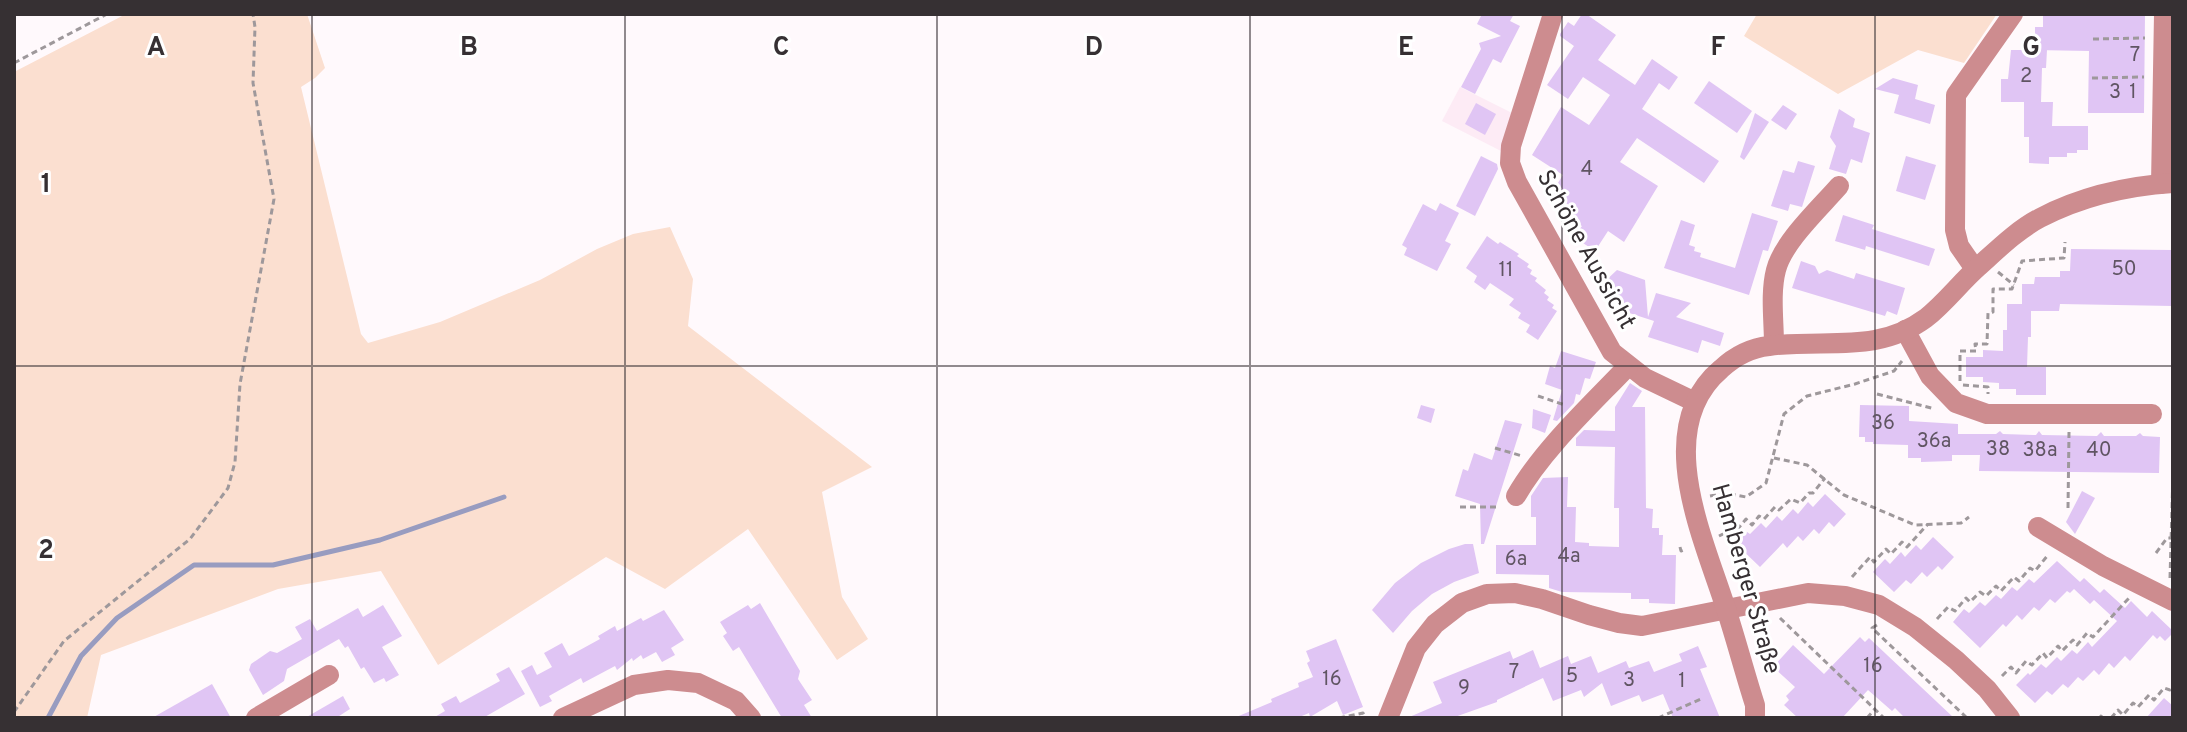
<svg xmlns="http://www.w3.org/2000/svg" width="2187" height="732" viewBox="0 0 2187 732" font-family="Overpass,sans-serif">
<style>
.built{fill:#fdebf5}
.green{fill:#fbdfd0}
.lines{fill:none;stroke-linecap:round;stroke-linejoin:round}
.stream{stroke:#989cc0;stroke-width:5}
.building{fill:#e0c5f4}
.path{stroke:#9e989b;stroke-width:3;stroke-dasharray:6 4;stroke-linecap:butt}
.minor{stroke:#cd8c8f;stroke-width:20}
.tertiary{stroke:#cd8c8f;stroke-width:20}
.grid{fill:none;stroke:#363033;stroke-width:2;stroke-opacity:0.55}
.labels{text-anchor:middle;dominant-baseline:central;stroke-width:6;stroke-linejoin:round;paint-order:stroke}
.number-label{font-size:20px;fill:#605563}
.street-label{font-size:24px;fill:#363033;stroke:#fff}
.grid-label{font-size:26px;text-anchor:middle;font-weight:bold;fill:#363033;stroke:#fff;stroke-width:6;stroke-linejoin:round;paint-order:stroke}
</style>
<rect width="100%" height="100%" fill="#fff9fc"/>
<path class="built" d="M1460,87l56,28 -13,37 -61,-31z"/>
<g class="green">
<path d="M126,14h181l18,54 -10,10 -14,9 60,247 7,9 72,-21 100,-42 57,-31 36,-15 37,-7 23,52 -5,47 184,141 -50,25 20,105 26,42 -31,21 -89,-131 -83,60 -59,-32 -168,108 -57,-94 -103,18 -177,66 -14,63h-73v-646z"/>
<path d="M1757,14h240l-33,49 -46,-13 -80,44 -94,-58z"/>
</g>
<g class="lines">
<path class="stream" d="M48,718l33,-62 36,-38 77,-53h79l107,-25 124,-43"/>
</g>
<g class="building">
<path d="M1482,14h32l-4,7 10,5 -19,37 -8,-4 -18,35 -14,-7 20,-38 -2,-6 22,-7 -24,-12z"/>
<path d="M1582,14h4l30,21 -18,25 37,25 17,-26 26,18 -9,13 -10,-7 -17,26 77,52 -15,22 -67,-45 -17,24 38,24 -34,56 -16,-11 -13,20 -21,-14 8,-11 -16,-10 6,-9 -21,-13 12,-19 -31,-20 29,-48 28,18 21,-30 -27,-18 -15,22 -21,-14 27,-39 -14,-10v-2l8,-12 6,4z"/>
<path d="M2045,14h100l-1,99h-56l1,-62 -54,-1v-23h8v-12z"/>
<path d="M2011,50h36l-1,18h-4l-1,34h12l-1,24h36v24h-11v3h-10v4h-18v7l-20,-1v-26h-5v-35h-23v-23h7z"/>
<path d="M1893,78l25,7 -3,14 20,6 -5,19 -36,-11 5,-18 -24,-6z"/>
<path d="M1709,81l43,30 -15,22 -43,-30z"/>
<path d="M1476,103l20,11 -11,21 -20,-11z"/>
<path d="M1783,105l14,9 -11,16 -15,-10z"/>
<path d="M1839,109l16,10 -2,8 17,6 -8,30 -11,-4 -5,15 -17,-5 7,-23 -6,-9z"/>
<path d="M1755,113l14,9 -25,38 -4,-3z"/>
<path d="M1481,156l16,8 1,5 -23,47 -19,-10z"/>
<path d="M1906,156l30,9 -11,35 -29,-9z"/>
<path d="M1798,161l17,5 -13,41 -12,-3 -2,7 -17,-5 12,-36 11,3z"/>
<path d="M1440,203l19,10 -14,28 6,3 -14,27 -33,-16 3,-7 -5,-3 21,-41 13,7z"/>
<path d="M1752,213l26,8 -10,30 -5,-1 -14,45 -85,-27 17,-48 14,5 -6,20 6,2 -1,4 7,2 -1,4 35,11z"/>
<path d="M1843,215l31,10 -2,4 63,20 -6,17 -63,-20 -1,4 -30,-9z"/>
<path d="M1487,236l11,8 2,-2 19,12 -2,2 12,8 -2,3 5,3 -2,4 7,4 -2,3 11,9 -2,3 5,4 -2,3 7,5 -2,3 5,3 -19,29 -12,-8 4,-7 -12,-7 3,-5 -12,-8 5,-6 -24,-16 -5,7 -11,-8 3,-6 -11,-8z"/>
<path d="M2071,249l102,1v56l-113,-2 -1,7h-28v26h-3l-1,30h19v28h-30v-6h-17v-6l-16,-1v-5h-17v-20h17v-7l20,1v-21h4v-26h15v-20h12l1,-7h25v-6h10z"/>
<path d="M1801,261l14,5 4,8 8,-4 27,9 2,-6 49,15 -8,27 -10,-4 -2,5 -93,-28z"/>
<path d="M1617,270l28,10 3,37 8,-24 35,10 -15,14 48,16 -4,13 -18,-6 -4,13 -50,-16 6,-16 -34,-11 1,-4 -20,-21z"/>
<path d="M1561,351l35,11 -6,17 -5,-1 -5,17 -4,-1 -2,9 -17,18 -4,-1 9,-30 -17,-6 5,-18 5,2z"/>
<path d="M1630,383l12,8 -10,16h13l1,101 7,1 -1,19h7v7h4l-1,20h14l-1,49 -26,-1v-4h-18v-6l-69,-1 -13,-4v-13l-53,-1v-29h40v-28h-5v-21l12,-18 25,-1 -1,30h9l-1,35 14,1v3l30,1v-39h-5l1,-61 -39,-1v-8l8,-8 31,1v-24z"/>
<path d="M1421,405l14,4 -4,14 -14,-5z"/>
<path d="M1860,405l49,1v15l49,3v10h38l4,-3 3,3 33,1 3,-4 3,4 55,1 4,-4 3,4h32l4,-3 3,3 17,1 -1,36 -180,-2 1,-16h-28v6l-31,1v-4h-13v-13l-35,-1v-2h-8v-5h-6z"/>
<path d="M1533,409l18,6 -6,18 -13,-5z"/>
<path d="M1505,420l17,4 -38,120h-3l-1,-40 -25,-8 8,-27 5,2 6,-18 18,7z"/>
<path d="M2082,491l13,7 -20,36 -9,-12z"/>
<path d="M1825,494l21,20 -12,13 -5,-5 -10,12 -5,-5 -11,12 -5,-5 -11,12 -4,-5 -23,24 -24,-23 11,-12 3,2 11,-11 5,5 11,-12 5,5 11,-12 5,5 10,-12 5,5z"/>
<path d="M1933,537l21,20 -12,13 -4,-4 -11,11 -5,-5 -11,12 -5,-4 -12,12 -21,-20 12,-13 5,5 11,-12 4,5 11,-12 5,5z"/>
<path d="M1465,544h8l6,29 -25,9 -22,12 -20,17 -19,22 -21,-23 23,-27 26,-20 28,-14z"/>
<path d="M2057,561l23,21 4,-4 16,15 4,-4 21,19 6,-7 16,16 5,-6 21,20v2l-8,8 -5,-5 -3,3 -4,-4 -23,26 -5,-5 -11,12 -5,-5 -10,12 -5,-5 -11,11 -5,-4 -10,11 -5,-4 -11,11 -5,-4 -12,12 -19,-18 12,-12 2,2 11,-11 5,4 11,-11 4,4 11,-11 5,4 11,-12 4,5 25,-26 -23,-21 -4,4 -16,-15 -4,4 -3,-2 -12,12 -5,-4 -11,12 -5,-4 -12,13 -5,-5 -11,12 -3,-3 -23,24 -27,-26 11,-13 5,4 11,-11 5,4 11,-11 5,4 11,-12 5,4 12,-12 5,4z"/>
<path d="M760,603l40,68 -2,8 14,21 -8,5 8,13h-30l-43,-71 -6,4 -10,-15 4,-3 -7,-11 28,-17 3,4z"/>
<path d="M383,605l19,31 -20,11 17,28 -13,7 -2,-4 -10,5 -10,-16 -3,2 -13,-23 -3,2 -6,-9 -52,30 -3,12 -21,14 -14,-25 2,-6 19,-13 7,2 25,-14 -7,-12 15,-8 7,12 41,-23 5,9z"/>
<path d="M664,610l20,30 -13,8 4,7 -13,7 -6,-10 -13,7 -2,-4 -8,6 -1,-3 -15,12 -2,-4 -32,17 -2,-5 -32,18 3,5 -12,6 -19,-36 11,-6 5,10 15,-8 -8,-14 18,-10 7,13 31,-17 -2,-3 17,-10 2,5 24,-13 2,3z"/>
<path d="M1860,637l5,5 4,-4 85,80h-49l-10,-10 -3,3 -24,-21 -26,28h-44l-14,-13 5,-5 -3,-4 9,-9 -22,-20 20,-22 31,29z"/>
<path d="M1336,639l27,68 -20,8 -6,-14 -27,16 -1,-4 -12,5h-63l38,-16 -1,-3 28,-12 -1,-4 15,-6 -6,-14 3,-2 -4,-10z"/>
<path d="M1698,646l9,21 -7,2 20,49h-47l-10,-24 -21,8 -3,-7 -28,11 -9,-23 -18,14 -3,-7 -28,11 -10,-23 -46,22v2l-45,16h-45l35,-15 -9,-21 77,-31 3,8 20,-9 7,18 28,-12 3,8 20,-8 7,17 28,-12 3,7 20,-7 5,11 28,-11 -3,-7z"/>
<path d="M509,667l16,27 -42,24h-50l12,-7 -4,-7 15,-8 4,7 40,-22 -4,-7z"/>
<path d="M212,684l19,34h-79z"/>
<path d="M343,696l7,13 -14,9h-31z"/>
<path d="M2164,698l9,8v12h-27z"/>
</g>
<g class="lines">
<g class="path">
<path d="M2093,39l52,-1"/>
<path d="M14,63l93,-49"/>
<path d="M2092,78l52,-1"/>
<path d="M1998,272l16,13"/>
<path d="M1960,381v-30h16l-1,-7h12l1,-31 5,-1v-23h19l10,-28 42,-3 1,-16"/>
<path d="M1963,385l25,2v7"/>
<path d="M1877,394l58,15"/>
<path d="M1538,396l27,9"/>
<path d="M1495,448l27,8"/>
<path d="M1774,458l33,7 37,30 71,30 46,-2 8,-6"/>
<path d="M2173,473v-37"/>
<path d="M1710,496l16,-3 20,4 20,-14 18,-69 23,-18 48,-12 39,-13 8,-10"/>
<path d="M1460,507h40"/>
<path d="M2068,508l1,-76"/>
<path d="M1719,536l12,-6 5,1 10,-12 6,6 7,-9 5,3 11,-12 4,3 12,-11 9,4 9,-10h4l12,-15"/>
<path d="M1680,547l1,4 5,-2"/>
<path d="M2156,553l11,-15h5"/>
<path d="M1852,577l18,-20 4,5 12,-13 5,5 11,-12 5,5 21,-23"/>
<path d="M2170,578l3,-105"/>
<path d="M1780,618l104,100"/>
<path d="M1937,619l11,-12 7,4 11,-13 4,4 10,-10 6,4 10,-10 5,5 13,-14 5,4 11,-13 5,3 13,-16"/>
<path d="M1877,625l-5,3 95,90"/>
<path d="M2002,676l9,-9 5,6 10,-12 6,4 11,-12 4,5 11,-12 4,5 11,-11 4,5 10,-12 6,4 36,-39"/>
<path d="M14,712l50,-71 126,-102 38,-51 7,-26 5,-78 34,-185 -21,-116 2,-56 -2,-13"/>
<path d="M1339,718l24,-5 3,5"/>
<path d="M1658,718l43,-19"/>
<path d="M1867,718l8,-9"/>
<path d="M2100,718l1,-2 2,2"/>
<path d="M2111,718l7,-8 5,5 10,-12 5,4 11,-12 5,5 10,-12 6,2 3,-3"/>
</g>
<g class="minor">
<path d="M1553,14l-42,132 -1,17 7,19 95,170 33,26 50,24"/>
<path d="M2161,184l3,-170"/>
<path d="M1975,269l-16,-23 -4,-16 1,-135 57,-81"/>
<path d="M1905,330l25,46 26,27 31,11h165"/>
<path d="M1774,345c0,-24 -4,-52 2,-75 7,-28 43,-61 63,-84"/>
<path d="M1516,496c27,-47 75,-91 112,-130"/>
<path d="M2038,527l65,39 70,35"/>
<path d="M256,718l73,-43"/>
<path d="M563,718l71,-33 34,-5 30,3 38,18 15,17"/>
<path d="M1388,718l28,-70 19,-24 27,-21 25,-9 28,-1 27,6 47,16 30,8 23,3 166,-33 37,3 34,9 36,22 41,33 31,29 23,29"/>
</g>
<path class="tertiary" d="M1755,718v-13c-10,-31 -18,-62 -28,-93 -22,-71 -77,-183 -6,-243 14,-13 29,-21 48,-23 56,-8 107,9 157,-28 19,-15 34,-35 52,-51 19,-17 39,-37 62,-49 40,-21 87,-32 133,-35"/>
</g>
<path class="grid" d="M312,14v704M625,14v704M937,14v704M1250,14v704M1562,14v704M1875,14v704M14,366h2159"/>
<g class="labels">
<g class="number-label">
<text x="2135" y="56">7</text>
<text x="2026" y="77">2</text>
<text x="2115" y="93">3</text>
<text x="2133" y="93">1</text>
<text x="1587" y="170">4</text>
<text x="2124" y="270">50</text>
<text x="1506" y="271">11</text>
<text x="1883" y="424">36</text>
<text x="1934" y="442">36a</text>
<text x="1998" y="450">38</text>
<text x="2040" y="451">38a</text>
<text x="2099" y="451">40</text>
<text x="1569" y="557">4a</text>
<text x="1516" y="560">6a</text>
<text x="1873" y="667">16</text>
<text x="1514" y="673">7</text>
<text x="1572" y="677">5</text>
<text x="1332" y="680">16</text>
<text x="1629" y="681">3</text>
<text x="1682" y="682">1</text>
<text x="1464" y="689">9</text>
</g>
<g class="street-label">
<text transform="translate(1585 250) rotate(61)">Schöne Aussicht</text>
<text transform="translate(1745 579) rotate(74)">Hamberger Straße</text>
</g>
</g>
<g class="grid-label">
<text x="156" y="55">A</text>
<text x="469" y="55">B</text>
<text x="781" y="55">C</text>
<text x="1094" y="55">D</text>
<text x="1406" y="55">E</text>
<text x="1718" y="55">F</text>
<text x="2031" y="55">G</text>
<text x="46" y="192">1</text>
<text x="46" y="558">2</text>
</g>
<rect width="2187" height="732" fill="none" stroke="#363033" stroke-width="32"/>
</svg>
